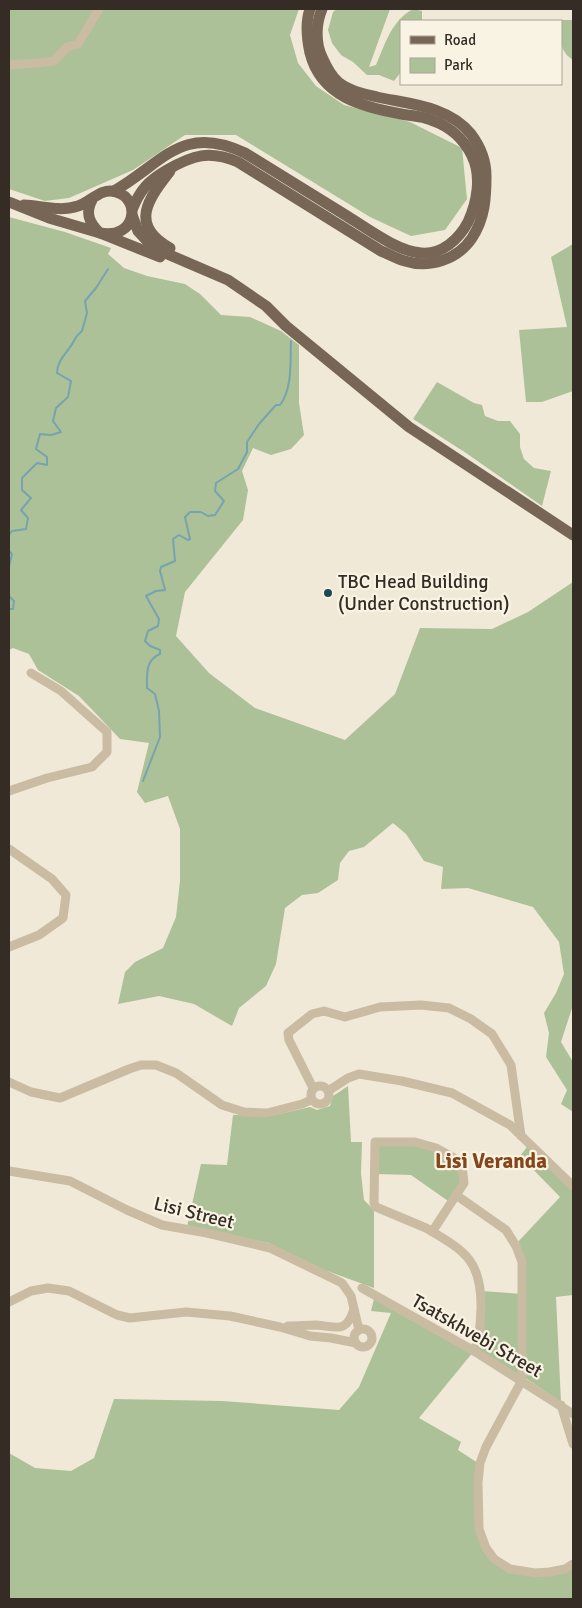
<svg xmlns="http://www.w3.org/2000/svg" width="582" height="1608" viewBox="0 0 582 1608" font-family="Signika,sans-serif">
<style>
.green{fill:#acc197}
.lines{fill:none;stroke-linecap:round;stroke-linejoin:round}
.stream{stroke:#75a4af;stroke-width:2}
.minor{stroke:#cabba3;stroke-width:9}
.major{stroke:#776656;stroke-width:11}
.poi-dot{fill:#1a4957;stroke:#f9f3e3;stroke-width:2}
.labels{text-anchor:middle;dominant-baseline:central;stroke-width:4.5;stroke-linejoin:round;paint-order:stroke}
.poi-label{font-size:19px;fill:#342c25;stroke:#f9f3e3;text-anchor:start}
.street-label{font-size:19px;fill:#342c25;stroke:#f9f3e3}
.quarter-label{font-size:21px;font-weight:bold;fill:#85461c;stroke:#f9f3e3}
</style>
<rect width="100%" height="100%" fill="#f1e9d7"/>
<g class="green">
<path d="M9,9h290l-9,26 8,28 18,23 28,19 66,17 52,26 5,51 -22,31 -34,6 -41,-19 -134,-82h-51l-52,35 -64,28 -24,3 -36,-12z"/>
<path d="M337,9h53l-21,58 7,-2c9,-21 16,-45 37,-56l9,2v10h-21v51l-7,9 -15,-6h-12l-14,-13 -12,-7 -9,-12 -4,-13 5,-18z"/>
<path d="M557,20h16v40c-15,-10 -12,-22 -12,-39z"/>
<path d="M9,217l56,15 46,16 -3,6 16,14 23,8 38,8 15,10 21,21 29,2 31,14 18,14v58l5,32 -13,14 -20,6 -18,-7 -11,23 6,19 -5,30 -58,72 -9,44 33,37 46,35 90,32 50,-46 25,-66 72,1 36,-17 45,-30v423l-12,37 12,20v50l-12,-8 6,-14 -21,-33 3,-24 -5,-20 12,-20 8,-19 -5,-32 -26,-35 -65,-19 -27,1 2,-22 -19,-6 -18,-27 -13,-11 -29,24 -15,4 -9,12 -2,17 -20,13 -16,2 -17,13 -9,56 -10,22 -27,22 -7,18 -38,-22 -35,-8 -41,8 7,-32 10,-10 28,-14 13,-31 4,-36v-52l-12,-33 -23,7 -8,-11 12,-49 -29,-4 -41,-43 -41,-26 -9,-16 -16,-6 -4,2z"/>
<path d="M573,244v147l-31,11h-16l-7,-72 48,-3 -16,-70z"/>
<path d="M437,382l37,21 8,2 3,11 13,5h12l10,13v13l4,12 10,9 17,3 -9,35 -76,-53 -53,-34z"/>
<path d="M348,1086l3,56h11l-1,31 3,27 10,10v78l-55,-20 -50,-25 -82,-16 14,-63 26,1 6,-50 38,1 39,-9 7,3 13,-4 3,-10z"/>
<path d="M375,1142h40l39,16 10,15 -13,30 -40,-28 -36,-1z"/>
<path d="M527,1147l46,44v104l-17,2 5,105 -37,-25 -7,-134 43,-46 -40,-41z"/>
<path d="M481,1291l41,3v86l-48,-29 -55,67 42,24 -3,8 20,13 1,66 15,30 31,13 48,-8v35h-564v-146l26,15 36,3 23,-13 20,-59 108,2 117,9 20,-23 32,-74 -20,-2 3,-12 100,52z"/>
</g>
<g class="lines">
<g class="stream">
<path d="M9,535l3,-4 14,-2 2,-11 -7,-8 10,-12 -9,-8v-12l15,-15 10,2v-8l-11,-8 4,-15 11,1 10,-3 -8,-11 3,-13 12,-11 3,-16 -14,-8c0,-11 7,-17 13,-26 6,-7 3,-9 12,-16l5,-18 -2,-12 11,-13 12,-19"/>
<path d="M9,551l3,3 -3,13"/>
<path d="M9,596l5,5 -1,8h-4"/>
<path d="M143,781l17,-44 -1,-26 -4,-17 -8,-6c0,-13 -2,-28 13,-34v-4l-10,-4 -5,-5 3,-10 10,-5 1,-7 -13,-23 10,-5 9,-1 -5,-19 1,-4 14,-6 -2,-22 6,-4 9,5 2,-1 -5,-22 5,-5h11l7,4 7,-1 9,-14 -9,-10 1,-8 22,-14 9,-17v-10l12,-18 17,-19h4c13,-17 10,-44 11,-64"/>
</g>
<g class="minor">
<path d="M9,65l28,-2 17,-2 13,-14 11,-3 21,-35"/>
<path d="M9,791l38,-13 45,-11 15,-15v-20l-46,-41 -30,-18"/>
<path d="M9,849l43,30 14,16 -3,23 -24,17 -30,12"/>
<path d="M9,1082l22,10 29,6 69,-29 12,-4h15l20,8 46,32 22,7 23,1 35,-9 9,-4"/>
<circle cx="320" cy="1095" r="9"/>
<path d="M313,1088l-24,-48 -1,-7 24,-19 12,-3 21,6 35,-10 41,-2 28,3 22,11 21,15 19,31 10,71"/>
<path d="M328,1091l20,-13 11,-4 43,7 50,12 58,32 63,61"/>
<path d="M9,1171l61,10 57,29 35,15 45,8 63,15 72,35 9,13 8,34"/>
<path d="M456,1195l50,35 10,16 6,16v118l-36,67 -6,16 -2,20 1,46 7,19 8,11 16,10 25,4 15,-1 15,-3 8,-5"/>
<path d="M432,1232l32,-49 -2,-17 -8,-8 -18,-10 -21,-6h-40l-1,61 2,4 50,21c39,23 56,32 55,81 -1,17 -1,26 -7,42"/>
<path d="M362,1288l112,63 99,63"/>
<path d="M9,1302l22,-11 17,-3 21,3 48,24 13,3 56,-6 44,4 50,11 30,9 21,2 25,5"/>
<path d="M288,1326c9,0 19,-1 28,-1 20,1 30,10 38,-16"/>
<circle cx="363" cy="1338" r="9"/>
<path d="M561,1405l12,39"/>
</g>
<g class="major">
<path d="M170,171c-21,27 -42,54 0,77"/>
<path d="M114,191c49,-28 68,-68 131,-38 34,21 68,42 102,63 21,13 50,35 74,37 21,2 38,-14 47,-31 9,-19 14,-46 4,-66 -8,-17 -23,-30 -41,-36 -9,-4 -20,-4 -30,-6 -38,-7 -80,-17 -91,-61 -3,-14 -5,-30 0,-44"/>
<path d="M9,202l40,16 51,15 60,24"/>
<path d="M24,205c18,1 36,7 54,1 13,-4 23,-19 38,-14 26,7 20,48 -16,41 -11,-10 -15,-20 -8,-33"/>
<path d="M132,210c8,-20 16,-29 35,-40 26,-15 42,-20 71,-8l143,89c8,3 16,8 24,10 25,8 53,-2 67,-23 13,-20 14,-40 14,-62 0,-16 -6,-30 -15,-42 -22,-28 -62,-30 -94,-37 -13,-3 -28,-6 -39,-15 -8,-7 -12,-16 -16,-25 -7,-15 -6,-34 0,-48"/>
<path d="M132,215l6,16 11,12 16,10 63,27 38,26 20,20 123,101 164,108"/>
</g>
</g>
<circle class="poi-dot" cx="328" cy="593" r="5"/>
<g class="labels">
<g class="poi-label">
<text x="338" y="582">TBC Head Building<tspan x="338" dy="22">(Under Construction)</tspan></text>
</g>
<g class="street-label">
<text transform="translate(194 1213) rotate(14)">Lisi Street</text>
<text transform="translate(477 1336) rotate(30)">Tsatskhvebi Street</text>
</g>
<g class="quarter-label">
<text x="491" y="1161">Lisi Veranda</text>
</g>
</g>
<rect width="582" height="1608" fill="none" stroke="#342c25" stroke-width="20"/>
<rect x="400" y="20" width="162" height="65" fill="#f9f3e3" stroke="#aaa397"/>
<rect x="410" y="36" width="25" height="8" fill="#776656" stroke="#aaa397"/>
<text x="444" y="45" font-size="15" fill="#342c25">Road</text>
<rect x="410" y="58" width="25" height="15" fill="#acc197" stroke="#aaa397"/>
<text x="444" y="70" font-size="15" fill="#342c25">Park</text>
</svg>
